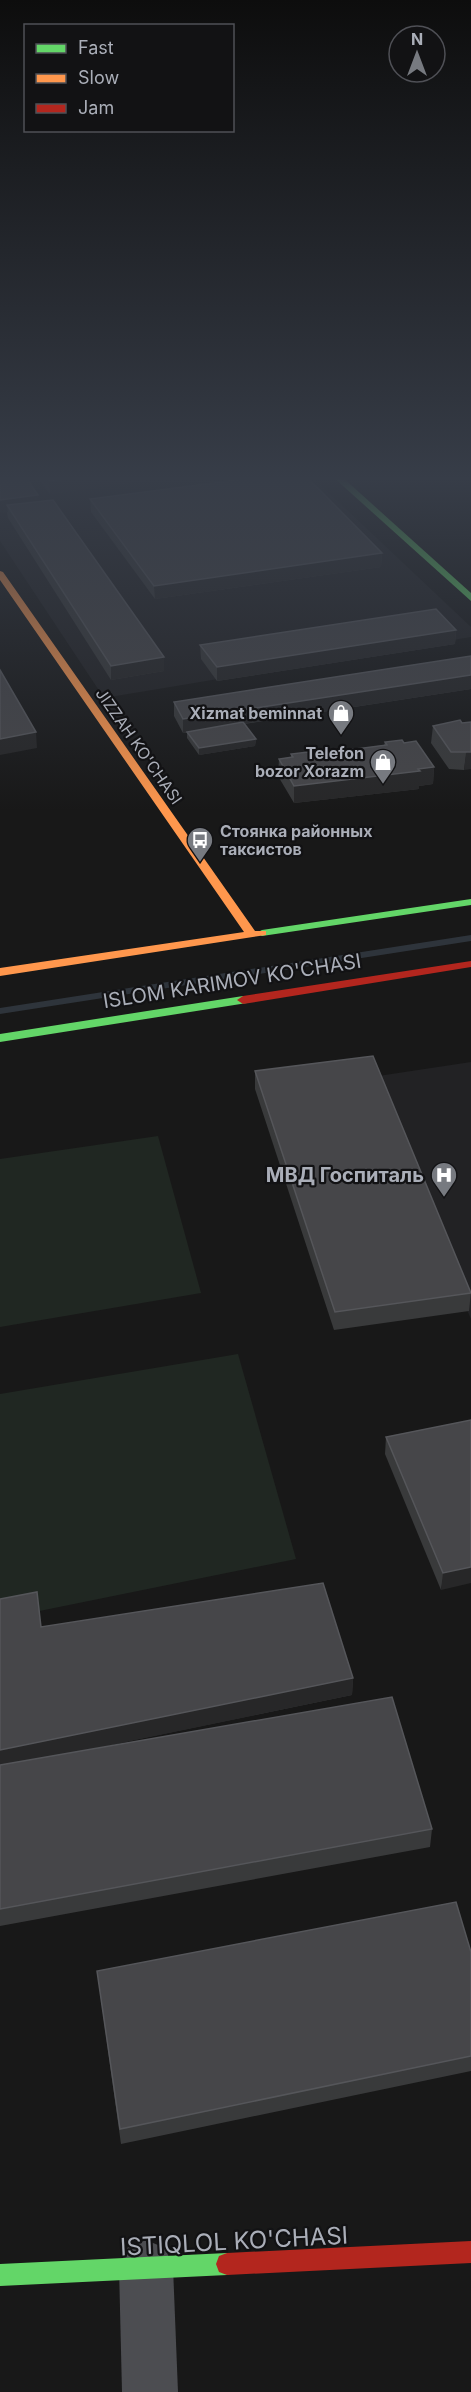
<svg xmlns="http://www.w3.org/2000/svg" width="471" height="2392" viewBox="0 0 471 2392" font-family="Inter,sans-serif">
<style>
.built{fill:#222224}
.green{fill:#202722}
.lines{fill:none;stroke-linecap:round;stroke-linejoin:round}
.stream{fill:#2e343b;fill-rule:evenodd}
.street{fill:#4c4d51;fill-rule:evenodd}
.fast{fill:#63d668;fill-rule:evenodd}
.slow{fill:#ff974d;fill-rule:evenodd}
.jam{fill:#b3261e;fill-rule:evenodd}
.wall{fill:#393a3b}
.shaded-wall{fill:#272728}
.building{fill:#464649;stroke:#55565a;stroke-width:1.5}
.labels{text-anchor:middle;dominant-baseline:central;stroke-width:4.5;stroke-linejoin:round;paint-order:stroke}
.far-poi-label{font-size:16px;font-weight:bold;fill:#aaaeb8;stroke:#121214;text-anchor:end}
.far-street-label{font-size:16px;fill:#aaaeb8;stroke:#121214}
.street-label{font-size:20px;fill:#aaaeb8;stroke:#121214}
.poi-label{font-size:20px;font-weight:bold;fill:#aaaeb8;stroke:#121214;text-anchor:end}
.near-street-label{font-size:24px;fill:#aaaeb8;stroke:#121214}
</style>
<rect width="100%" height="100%" fill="#181818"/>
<g class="built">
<path d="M0,476h311l160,151v10l-367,61 -104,-157z"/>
<path d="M471,1062v257l-106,-241z"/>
</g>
<g class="green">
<path d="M158,1136l43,157 -201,34v-168z"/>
<path d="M238,1354l58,205 -296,60v-225z"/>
</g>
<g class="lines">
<path class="stream" d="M471,935v6l-471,73v-6z"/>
<path class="street" d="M146,2240l19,8 8,19 5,125h-56l-3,-125 8,-19z"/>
<g class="fast">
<path d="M332,476h9l130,117v8z"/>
<path d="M471,899v6l-209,31 -6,-3 6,-3z"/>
<path d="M243,996l4,1 2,3 -2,3 -247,39v-8z"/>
<path d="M227,2253l8,3 3,8 -3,8 -8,3 -227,11v-22z"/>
</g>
<path class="slow" d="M0,571l3,1 252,359h11v4l-266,41v-8l244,-36 -244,-352z"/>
<g class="jam">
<path d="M471,961v6l-228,37 -6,-4 6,-4z"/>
<path d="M471,2241v22l-244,12 -8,-3 -3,-8 3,-8 8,-3z"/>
</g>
</g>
<g class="wall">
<path d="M0,476l38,26 126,155v14l-53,9 -103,-162z"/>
<path d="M36,476h141l-127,18z"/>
<path d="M90,499l292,54 -1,14 -226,32 -64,-87z"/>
<path d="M456,630l-1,14 -238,37 -16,-22 -1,-14z"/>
<path d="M471,656v33l-227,35 12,15 -1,7 -56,9 -12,-17v-5h-4l-9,-17v-14z"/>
<path d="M471,722l-7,48 -15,-1 -18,-26 2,-17z"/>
<path d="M385,742l19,1 30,24 -1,17 -14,2v3l-125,14 -16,-27 1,-17 12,-2v-3l19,1 74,-10z"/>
<path d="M255,1071l216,221 -2,19 -135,19 -79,-241z"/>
<path d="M471,1420l-30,170 -56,-136 1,-17z"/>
<path d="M0,1599l41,28 312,51 -1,17 -257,53 337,81 -2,18 -430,79z"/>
<path d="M471,1952v119l-350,73 -24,-173z"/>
</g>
<g class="shaded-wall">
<path d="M85,476h92l-127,18 -1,-13z"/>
<path d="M38,495v13l-31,-3 1,7 -8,1v-13z"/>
<path d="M382,553l-1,14 -226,32 -1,-13z"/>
<path d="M456,630l-1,14 -238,37v-14z"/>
<path d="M164,657v14l-53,9v-14z"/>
<path d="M471,675v14l-288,44v-14z"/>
<path d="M36,732l1,16 -37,7v-16z"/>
<path d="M256,739l-1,7 -56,9v-7z"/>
<path d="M471,752v17l-7,1 2,-17z"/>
<path d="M434,767l-1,17 -14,2v3l-125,14v-17z"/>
<path d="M471,1567v16l-30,7 2,-17z"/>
<path d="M353,1678l-1,17 -352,73v-18z"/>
</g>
<g class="building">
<path d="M0,476h25l13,19 -38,5z"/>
<path d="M45,476h40l-36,5z"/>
<path d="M268,476h38l76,77 -228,33 -64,-87z"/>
<path d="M53,500l111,157 -53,9 -104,-161z"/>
<path d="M436,609l20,21 -239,37 -17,-22z"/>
<path d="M471,656v19l-288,44 -9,-17z"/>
<path d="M0,670l36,62 -36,7z"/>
<path d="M460,720l2,3 9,-1v30h-20l-18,-26z"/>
<path d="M243,722l13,17 -57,9 -12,-16z"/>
<path d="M402,740l2,3 12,-2 18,26 -16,2 2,2 -126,15 -15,-27 14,-2 -2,-3 17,-2 2,3 77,-10 -2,-3z"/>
<path d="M373,1056l98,237 -136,19 -80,-241z"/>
<path d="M471,1420v147l-28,6 -57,-136z"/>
<path d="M323,1583l30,95 -353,72v-151l37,-7 4,35z"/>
<path d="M392,1697l40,132 -432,80v-144z"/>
<path d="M456,1902l15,50v104l-351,73 -23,-158z"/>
</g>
<linearGradient id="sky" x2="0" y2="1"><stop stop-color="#0d0d0d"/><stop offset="0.59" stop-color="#373d48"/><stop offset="1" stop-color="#373d48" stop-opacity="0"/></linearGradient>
<rect width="471" height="811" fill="url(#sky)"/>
<defs>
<g id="shop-pin" transform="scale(1.35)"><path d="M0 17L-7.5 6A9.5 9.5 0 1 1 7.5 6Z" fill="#777a80" stroke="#121214"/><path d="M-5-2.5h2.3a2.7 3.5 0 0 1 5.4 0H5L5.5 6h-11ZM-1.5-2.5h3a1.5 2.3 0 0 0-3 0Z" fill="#fff"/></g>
<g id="bus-pin" transform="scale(1.35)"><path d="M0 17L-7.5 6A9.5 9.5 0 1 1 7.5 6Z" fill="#777a80" stroke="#121214"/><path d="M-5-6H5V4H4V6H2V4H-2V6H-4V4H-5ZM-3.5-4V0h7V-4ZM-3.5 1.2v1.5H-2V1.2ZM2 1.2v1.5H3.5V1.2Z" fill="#fff"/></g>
<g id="hospital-pin" transform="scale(1.35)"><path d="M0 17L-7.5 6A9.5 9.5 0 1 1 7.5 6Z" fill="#777a80" stroke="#121214"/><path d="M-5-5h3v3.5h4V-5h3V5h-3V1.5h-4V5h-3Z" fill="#fff"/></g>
</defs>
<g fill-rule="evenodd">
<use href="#shop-pin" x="341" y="713"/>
<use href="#shop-pin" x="383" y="762"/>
<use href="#bus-pin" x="200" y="840"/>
<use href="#hospital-pin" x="444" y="1175"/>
</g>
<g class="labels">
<g class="far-poi-label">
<text x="322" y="713">Xizmat beminnat</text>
<text x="364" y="753">Telefon<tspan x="364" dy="18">bozor Xorazm</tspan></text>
<text x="220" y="831" text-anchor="start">Стоянка районных<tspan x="220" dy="18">таксистов</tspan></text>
</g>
<g class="far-street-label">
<text transform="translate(139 746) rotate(55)">JIZZAH KO'CHASI</text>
</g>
<g class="street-label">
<text transform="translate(232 981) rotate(-9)">ISLOM KARIMOV KO'CHASI</text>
</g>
<g class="poi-label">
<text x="424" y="1175">МВД Госпиталь</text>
</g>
<g class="near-street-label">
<text transform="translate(234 2241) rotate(-3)">ISTIQLOL KO'CHASI</text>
</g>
</g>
<rect x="24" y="24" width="210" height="108" fill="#121214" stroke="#4f5056" stroke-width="1.5"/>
<rect x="36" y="44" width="30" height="9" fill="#63d668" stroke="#4f5056" stroke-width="1.5"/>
<text x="78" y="54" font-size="18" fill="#aaaeb8">Fast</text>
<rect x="36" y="74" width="30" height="9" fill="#ff974d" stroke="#4f5056" stroke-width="1.5"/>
<text x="78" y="84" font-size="18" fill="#aaaeb8">Slow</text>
<rect x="36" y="104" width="30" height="9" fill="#b3261e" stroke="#4f5056" stroke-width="1.5"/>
<text x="78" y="114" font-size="18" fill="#aaaeb8">Jam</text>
<g transform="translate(417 54)"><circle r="28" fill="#121214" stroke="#4f5056" stroke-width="1.5"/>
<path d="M0-4.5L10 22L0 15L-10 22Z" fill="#777a80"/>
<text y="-9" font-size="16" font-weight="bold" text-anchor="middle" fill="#aaaeb8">N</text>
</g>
</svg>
